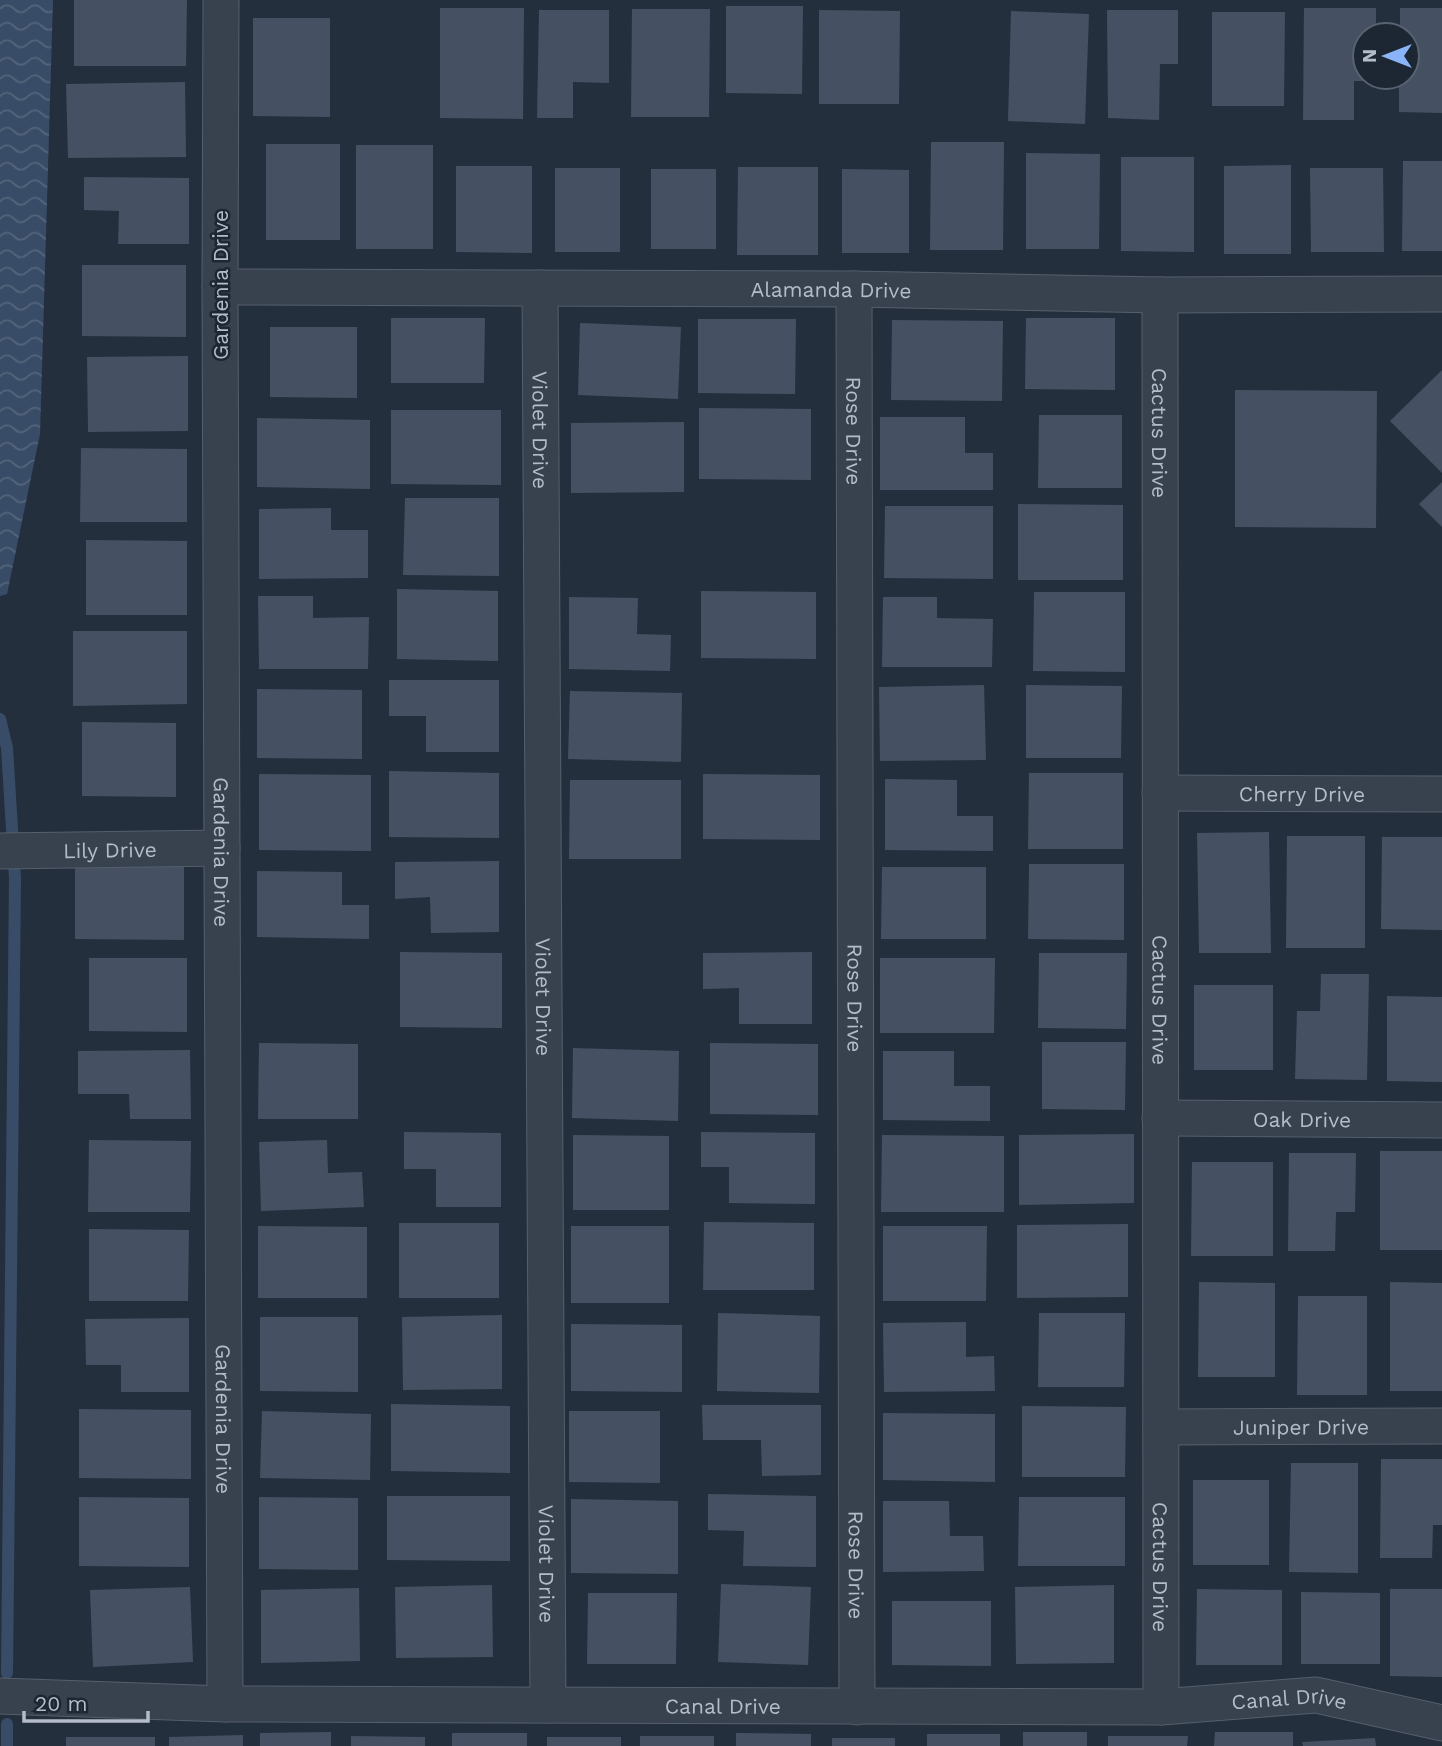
<svg xmlns="http://www.w3.org/2000/svg" width="1442" height="1746" viewBox="0 0 1442 1746" font-family="'Work Sans',sans-serif">
<style>
.water{fill:url(#water-waves)}
.lines{fill:none;stroke-linecap:round;stroke-linejoin:round}
.stream{stroke:#394c67;stroke-width:12}
.building{fill:#455162}
.street-casing{stroke:#565f6c;stroke-width:37}
.street{stroke:#38414e;stroke-width:35}
.labels{text-anchor:middle;dominant-baseline:central;stroke-width:5;stroke-linejoin:round;paint-order:stroke}
.street-label{font-size:21px;fill:#b4bcc9;stroke:#1d2633}
</style>
<defs>
<pattern id="water-waves" width="16" height="10" patternUnits="userSpaceOnUse" patternTransform="scale(1.75)"><rect width="16" height="10" fill="#394c67"/><path d="M0 5q4-4 8 0t8 0" fill="none" stroke="#53647b"/></pattern>
</defs>
<rect width="100%" height="100%" fill="#242f3e"/>
<path class="water" d="M0,0h53l-13,434 -33,160 -7,2z"/>
<g class="lines">
<g class="stream">
<path d="M0,719l7,29 8,130 -8,795"/>
<path d="M7,1724v22"/>
</g>
</g>
<g class="building">
<path d="M74,0h113l-1,66h-112z"/>
<path d="M726,6h77l-1,88 -76,-1z"/>
<path d="M440,8h84l-1,111 -83,-1z"/>
<path d="M1304,8h72v27h-11v42h11v4h-22v39h-51z"/>
<path d="M1400,8h42v105l-43,-1v-35h8v-42h-7z"/>
<path d="M632,9h78l-1,108h-78z"/>
<path d="M539,10h70v73l-36,-1v36h-36z"/>
<path d="M819,10l81,1 -1,93h-80z"/>
<path d="M1107,10h71v54h-18l-1,56 -51,-2z"/>
<path d="M1011,11l78,3 -4,110 -77,-3z"/>
<path d="M1212,12h73l-1,94h-72z"/>
<path d="M253,18h77v99l-77,-1z"/>
<path d="M185,82l1,75 -118,1 -2,-74z"/>
<path d="M931,142h73l-1,108h-73z"/>
<rect x="266" y="144" width="74" height="96"/>
<rect x="356" y="145" width="77" height="104"/>
<path d="M1026,153l74,1 -1,95h-73z"/>
<path d="M1121,157h73v95l-73,-1z"/>
<path d="M1403,161h39v90h-40z"/>
<path d="M1291,165v89h-67v-88z"/>
<path d="M456,166h76v87l-76,-1z"/>
<path d="M738,167h80v88h-81z"/>
<rect x="555" y="168" width="65" height="84"/>
<path d="M1310,168h73l1,84h-73z"/>
<rect x="651" y="169" width="65" height="80"/>
<path d="M842,169l67,1v83h-67z"/>
<path d="M84,177l105,1v66h-71l1,-33 -35,-1z"/>
<path d="M82,265h104v72l-104,-1z"/>
<path d="M391,318h94l-1,65h-93z"/>
<path d="M1026,318h89v72l-90,-1z"/>
<path d="M698,319h98l-1,75 -97,-1z"/>
<path d="M892,320l111,1 -1,80 -111,-1z"/>
<path d="M580,323l101,4 -3,72 -100,-4z"/>
<path d="M270,327h87v71l-87,-1z"/>
<path d="M188,356v75l-100,1 -1,-75z"/>
<path d="M1442,370v103l-52,-52z"/>
<path d="M1235,390l142,1 -1,137 -141,-1z"/>
<path d="M699,408l112,1v71l-112,-1z"/>
<path d="M391,410h110v75l-110,-1z"/>
<path d="M1039,415h83v73h-84z"/>
<path d="M880,417h85v36h28v37h-113z"/>
<path d="M257,418l113,2v69l-113,-2z"/>
<path d="M684,422v70l-113,1v-70z"/>
<path d="M81,448l106,1v73h-107z"/>
<path d="M1442,482v45l-23,-23z"/>
<path d="M405,498h94v78l-96,-1z"/>
<path d="M1018,504l105,1v75h-105z"/>
<path d="M885,506h108v73l-109,-1z"/>
<path d="M331,508v22h37v48l-109,1v-70z"/>
<path d="M86,540l101,1v74h-101z"/>
<path d="M397,589l101,2v70l-101,-2z"/>
<path d="M701,591l115,1v67l-115,-1z"/>
<path d="M1034,592h91v80l-92,-1z"/>
<path d="M258,596h55v22l56,-1 -1,52h-109z"/>
<path d="M569,597l69,1 -1,36 34,1 -1,36 -101,-2z"/>
<path d="M883,597h54v21l56,1 -1,48h-110z"/>
<path d="M73,631h114v73l-114,2z"/>
<path d="M389,680h110v72h-73v-36h-37z"/>
<path d="M984,685l2,75 -106,1 -1,-74z"/>
<path d="M1026,685l96,1 -1,72h-95z"/>
<path d="M257,689l105,1v69l-105,-1z"/>
<path d="M570,691l112,2 -1,69 -113,-3z"/>
<path d="M82,722l94,1v74l-94,-1z"/>
<path d="M389,771l110,2v65l-110,-1z"/>
<path d="M1029,773h94v76h-95z"/>
<path d="M259,774l112,1v76l-112,-1z"/>
<path d="M703,774l117,1v65l-117,-1z"/>
<path d="M885,779l72,1v36h36v35l-108,-1z"/>
<path d="M570,780h111v79h-112z"/>
<path d="M1269,832l2,121h-72l-2,-120z"/>
<path d="M1287,836h78v112h-79z"/>
<path d="M1382,837h60v93l-61,-1z"/>
<path d="M499,861v71l-68,1 -1,-36 -35,2v-37z"/>
<path d="M1029,864h95v76l-96,-1z"/>
<path d="M75,867h109v73l-109,-1z"/>
<path d="M882,867h104v72h-105z"/>
<path d="M257,871l85,1v33h27v34l-112,-2z"/>
<path d="M400,952l102,1v75l-102,-1z"/>
<path d="M812,952v72h-73v-36l-36,1v-36z"/>
<path d="M1039,953h88l-1,76 -88,-1z"/>
<path d="M89,958h98v74l-98,-1z"/>
<path d="M880,958h115l-1,75h-114z"/>
<path d="M1321,974h48l-2,106 -72,-1 2,-68h23z"/>
<rect x="1194" y="985" width="79" height="85"/>
<path d="M1387,996l55,1v85l-55,-1z"/>
<path d="M1042,1042h84l-1,68 -83,-1z"/>
<path d="M259,1043l99,1v75h-100z"/>
<path d="M710,1043l108,1v71l-108,-1z"/>
<path d="M573,1048l106,3 -1,70 -106,-3z"/>
<path d="M190,1050l1,69h-61l-1,-25h-51v-43z"/>
<path d="M883,1051h71v35h36v35l-107,-1z"/>
<path d="M404,1132l97,1v74h-65v-38h-32z"/>
<path d="M701,1132l114,1v71l-86,-1v-36h-28z"/>
<path d="M1134,1134v69l-115,2v-70z"/>
<path d="M573,1135l96,1v74h-96z"/>
<path d="M882,1135l122,1v76h-123z"/>
<path d="M89,1140l102,1 -1,71h-102z"/>
<path d="M327,1140l1,33 34,-1 2,35 -103,4 -2,-69z"/>
<rect x="1380" y="1151" width="62" height="99"/>
<path d="M1289,1153h67l-1,59h-19l-1,39h-47z"/>
<path d="M1192,1162h81v94h-82z"/>
<path d="M704,1222l110,1v67h-111z"/>
<rect x="399" y="1223" width="100" height="75"/>
<path d="M1128,1224v73l-111,1v-73z"/>
<path d="M258,1226l109,1v71h-109z"/>
<rect x="571" y="1226" width="98" height="77"/>
<path d="M883,1226h104l-1,75h-103z"/>
<path d="M89,1229l100,1 -1,71h-99z"/>
<path d="M1199,1282l76,1v94h-77z"/>
<path d="M1390,1282l52,1v108h-52z"/>
<path d="M1298,1296h69v99h-70z"/>
<path d="M718,1313l102,3 -1,77 -102,-2z"/>
<path d="M1039,1313h86l-1,74h-86z"/>
<path d="M502,1315v74l-99,1 -1,-73z"/>
<path d="M260,1317h98v75l-98,-1z"/>
<path d="M189,1318v74h-68v-27h-35l-1,-46z"/>
<path d="M966,1322v35l28,-1 1,35 -111,1 -1,-69z"/>
<path d="M571,1324l111,1v67l-111,-1z"/>
<path d="M391,1404l119,2v67l-119,-2z"/>
<path d="M702,1405h119v70l-59,1 -1,-36h-58z"/>
<path d="M1022,1406l104,1 -1,70h-103z"/>
<path d="M79,1409l112,1v69l-112,-1z"/>
<path d="M262,1411l109,3 -1,66 -110,-2z"/>
<path d="M569,1411h91v72l-91,-1z"/>
<path d="M883,1413l112,1v68l-112,-2z"/>
<path d="M1381,1459h61v66h-9l-1,33h-52z"/>
<path d="M1291,1463h67v110l-69,-1z"/>
<rect x="1193" y="1480" width="76" height="85"/>
<path d="M708,1494l108,2v71l-73,-1 1,-35 -36,-1z"/>
<path d="M387,1496h123v65l-123,-1z"/>
<path d="M79,1497l110,1v69l-110,-1z"/>
<path d="M259,1497l99,1v72l-99,-1z"/>
<path d="M1019,1497h106v69h-107z"/>
<path d="M571,1499l107,2v73l-107,-1z"/>
<path d="M883,1501h66l1,35h33l1,35 -101,1z"/>
<path d="M721,1584l90,3 -3,78 -90,-3z"/>
<path d="M492,1585l1,72 -97,1 -1,-71z"/>
<path d="M1114,1585v78l-98,1 -1,-77z"/>
<path d="M190,1587l3,75 -100,5 -3,-77z"/>
<path d="M359,1588l1,73 -99,2v-73z"/>
<path d="M1197,1589l85,1v75h-86z"/>
<path d="M1390,1589h52v88l-52,-1z"/>
<path d="M1301,1592l79,1v71h-79z"/>
<path d="M588,1593h89l-1,71h-89z"/>
<path d="M892,1601h99v65l-99,-1z"/>
<path d="M331,1732v14h-71v-13z"/>
<rect x="1023" y="1732" width="64" height="14"/>
<path d="M1215,1732h78v14h-79z"/>
<rect x="452" y="1733" width="75" height="13"/>
<path d="M736,1733l75,1v12h-75z"/>
<rect x="927" y="1734" width="73" height="12"/>
<path d="M243,1735v11h-74v-9z"/>
<path d="M351,1736l74,1v9h-74z"/>
<rect x="640" y="1736" width="74" height="10"/>
<path d="M1108,1736h80l-1,10h-79z"/>
<rect x="66" y="1737" width="89" height="9"/>
<rect x="547" y="1737" width="74" height="9"/>
<rect x="832" y="1738" width="63" height="8"/>
<path d="M1375,1738l1,8h-73l-1,-4z"/>
</g>
<g class="lines">
<g class="street-casing">
<g id="street">
<path id="s1" d="M221,0l-1,287 5,1417"/>
<path id="s2" d="M220,287l634,2 306,6 282,-1"/>
<path id="s3" d="M540,288l8,1417"/>
<path id="s4" d="M854,289l3,1418"/>
<path id="s5" d="M1160,295l1,1412"/>
<path id="s6" d="M1160,793l282,1"/>
<path id="s7" d="M0,851l222,-3"/>
<path id="s8" d="M1160,1118l282,2"/>
<path id="s9" d="M1161,1427l281,-1"/>
<path id="s10" d="M0,1696l225,8 936,3 155,-12 126,28"/>
</g>
</g>
<use href="#street" class="street"/>
</g>
<g class="labels">
<g class="street-label">
<text transform="translate(220 285) rotate(-90)">Gardenia Drive</text>
<text stroke="none"><textPath href="#s2" startOffset="611">Alamanda Drive</textPath></text>
<text stroke="none"><textPath href="#s3" startOffset="142">Violet Drive</textPath></text>
<text stroke="none"><textPath href="#s4" startOffset="142">Rose Drive</textPath></text>
<text stroke="none"><textPath href="#s5" startOffset="138">Cactus Drive</textPath></text>
<text stroke="none"><textPath href="#s6" startOffset="142">Cherry Drive</textPath></text>
<text stroke="none"><textPath href="#s7" startOffset="110">Lily Drive</textPath></text>
<text stroke="none"><textPath href="#s1" startOffset="852">Gardenia Drive</textPath></text>
<text stroke="none"><textPath href="#s3" startOffset="709">Violet Drive</textPath></text>
<text stroke="none"><textPath href="#s4" startOffset="709">Rose Drive</textPath></text>
<text stroke="none"><textPath href="#s5" startOffset="705">Cactus Drive</textPath></text>
<text stroke="none"><textPath href="#s8" startOffset="142">Oak Drive</textPath></text>
<text stroke="none"><textPath href="#s1" startOffset="1419">Gardenia Drive</textPath></text>
<text stroke="none"><textPath href="#s9" startOffset="140">Juniper Drive</textPath></text>
<text stroke="none"><textPath href="#s3" startOffset="1276">Violet Drive</textPath></text>
<text stroke="none"><textPath href="#s4" startOffset="1276">Rose Drive</textPath></text>
<text stroke="none"><textPath href="#s5" startOffset="1272">Cactus Drive</textPath></text>
<text stroke="none"><textPath href="#s10" startOffset="1290">Canal Drive</textPath></text>
<text stroke="none"><textPath href="#s10" startOffset="723">Canal Drive</textPath></text>
</g>
</g>
<g transform="translate(1386 56) rotate(270)"><circle r="33" fill="#1d2633" stroke="#59626f" stroke-width="2"/>
<path d="M0-5L12 26L0 18L-12 26Z" fill="#8ab4f8"/>
<text y="-10" font-size="19" font-weight="bold" text-anchor="middle" fill="#b4bcc9">N</text>
</g>
<path d="M24 1711v10h124v-10" fill="none" stroke="#b4bcc9" stroke-width="3.5"/>
<text x="35" y="1711" font-size="21" fill="#b4bcc9" stroke="#1d2633" stroke-width="5" paint-order="stroke">20 m</text>
</svg>
